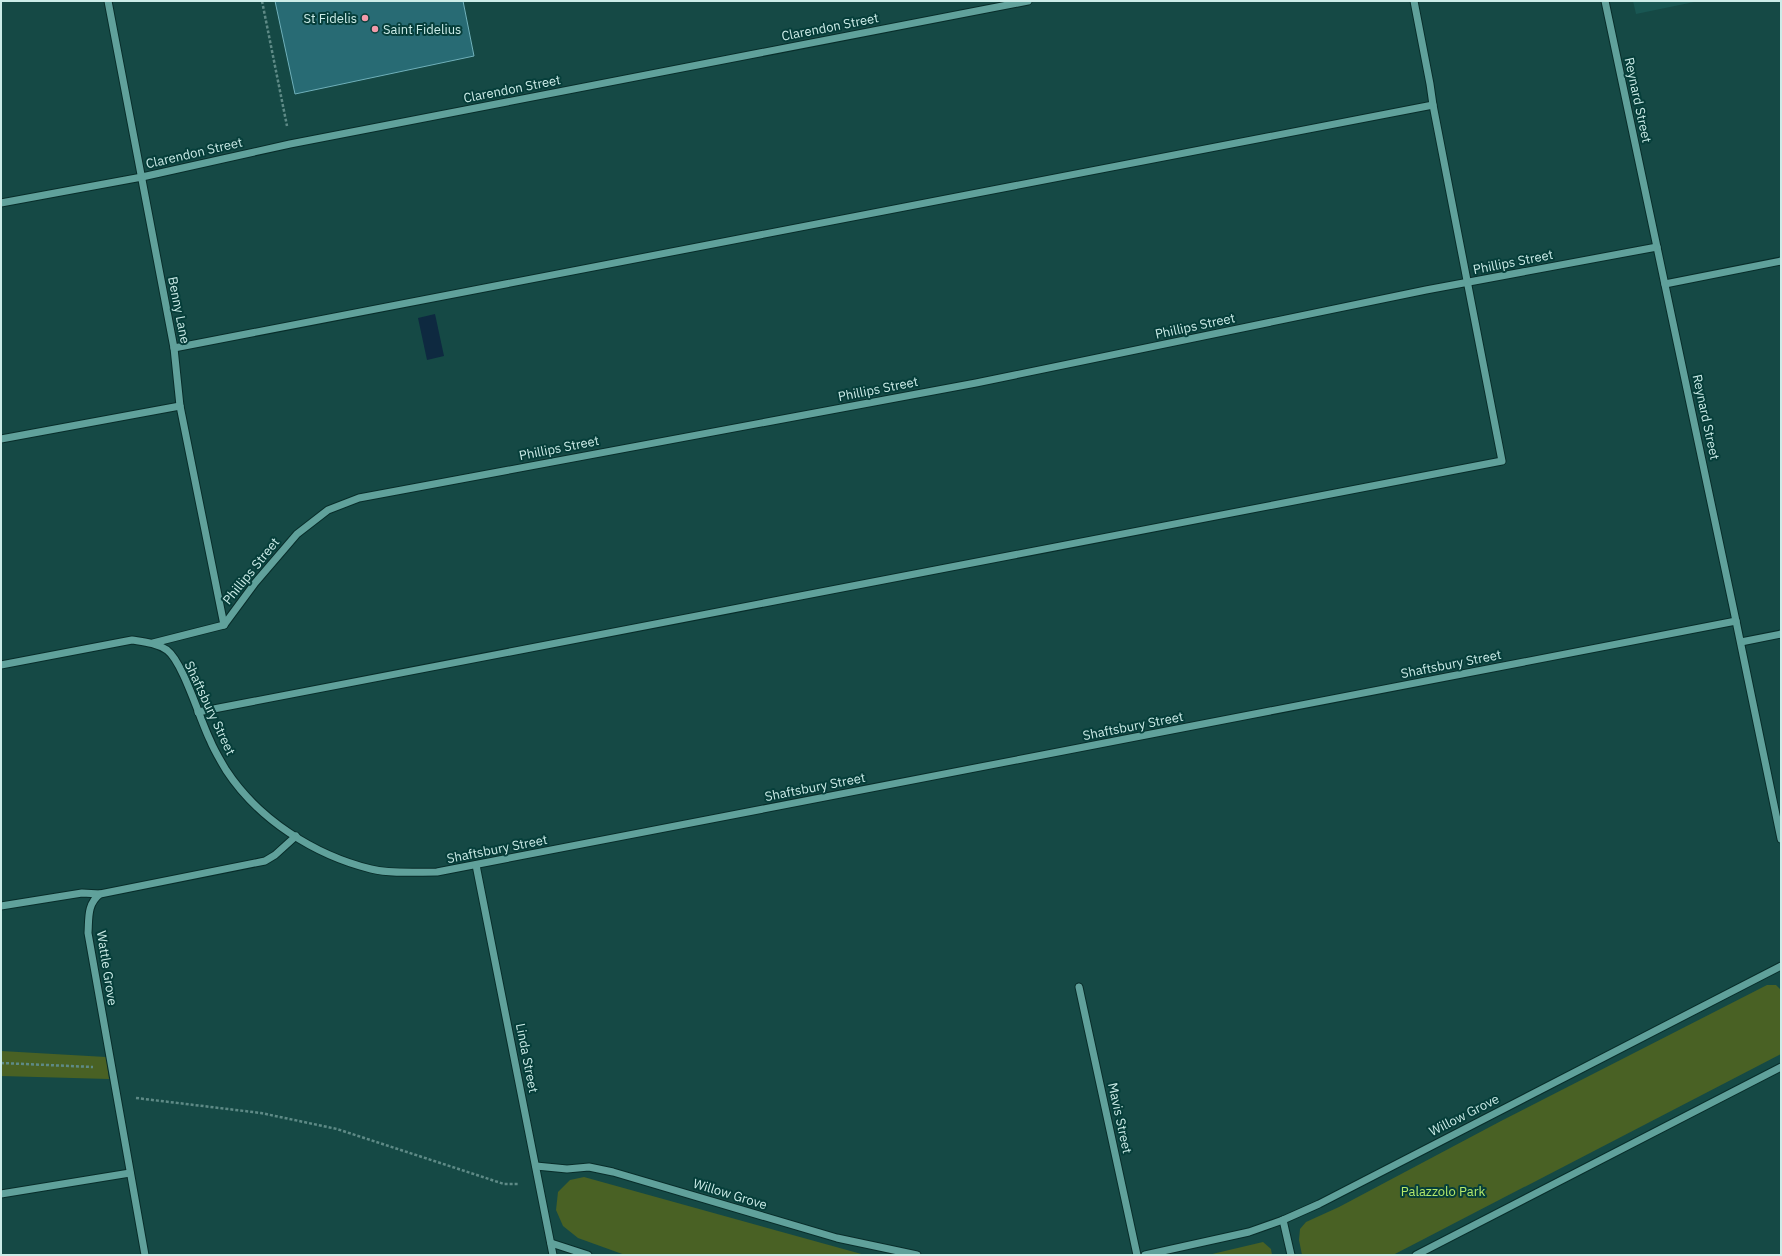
<svg xmlns="http://www.w3.org/2000/svg" width="1782" height="1256" viewBox="0 0 1782 1256" font-family="'IBM Plex Sans',sans-serif">
<style>
.built{fill:#195753}
.green{fill:#496124}
.water{fill:#0e2940}
.building{fill:#286b74;stroke:#6fb0ba}
.lines{fill:none;stroke-linecap:round;stroke-linejoin:round}
.minor-casing{stroke:#082d2a;stroke-width:9}
.path{stroke:#5e8a86;stroke-width:2.5;stroke-dasharray:3 2;stroke-linecap:butt}
.minor{stroke:#60a19b;stroke-width:7}
.poi-dot{fill:#f39aaa;stroke:#063e3a;stroke-width:1.5}
.labels{text-anchor:middle;dominant-baseline:central;stroke-width:4;stroke-linejoin:round;paint-order:stroke}
.poi-label{font-size:13px;fill:#ccece8;stroke:#063e3a;text-anchor:end}
.street-label{font-size:13px;fill:#ccece8;stroke:#063e3a}
.park-label{font-size:13px;fill:#b5e96a;stroke:#063e3a}
</style>
<rect width="100%" height="100%" fill="#154945"/>
<path class="built" d="M1633,1h66l-63,13z"/>
<g class="green">
<path d="M1767,985h9l5,5v64l-388,201h-91l-3,-15 1,-11 6,-7 33,-15 162,-86z"/>
<path d="M1,1051l105,6 3,22 -108,-3z"/>
<path d="M584,1177l281,78h-240l-47,-17 -15,-12 -7,-16 2,-18 12,-12z"/>
<path d="M1263,1242l8,7 1,6h-64z"/>
</g>
<path class="water" d="M435,314l9,42 -17,4 -9,-42z"/>
<path class="building" d="M275,1h188l11,55 -179,38z"/>
<g class="lines">
<g class="minor-casing">
<g id="minor">
<path d="M108,1l66,347 6,58 44,219"/>
<path d="M1605,1l131,620 45,218"/>
<path d="M1,203l141,-26 148,-33 738,-143"/>
<path d="M1665,284l116,-23"/>
<path d="M174,348l1259,-243 -3,-21 -16,-83"/>
<path d="M1,439l179,-33"/>
<path d="M1741,642l40,-8"/>
<path d="M153,643l71,-18 31,-42 42,-49 31,-24 31,-12 617,-115 450,-93 231,-43"/>
<path d="M1,665l131,-25c12,2 24,3 35,10 16,12 33,70 43,90 4,10 10,20 16,30 32,49 88,85 145,99 21,5 45,3 66,3l1299,-251"/>
<path d="M198,712l1304,-251 -69,-356"/>
<path d="M476,865l77,390"/>
<path d="M1,906l81,-13 18,1"/>
<path d="M1079,987l58,268"/>
<path d="M536,1166l31,3 22,-2 24,5 224,66 80,17"/>
<path d="M1,1194l129,-21"/>
<path d="M1283,1220l8,35"/>
<path d="M551,1243l37,12"/>
<path d="M145,1255l-57,-322c1,-15 -1,-29 12,-39l165,-33 10,-6 21,-19"/>
<path d="M1145,1255l104,-23 34,-12 36,-16 462,-238"/>
<path d="M1416,1255l365,-188"/>
</g>
</g>
<g class="path">
<path d="M262,1l25,125"/>
<path d="M1,1063l92,4"/>
<path d="M136,1098l125,15 76,16 167,55h15"/>
</g>
<use href="#minor" class="minor"/>
</g>
<g class="poi-dot">
<circle cx="365" cy="18" r="4"/>
<circle cx="375" cy="29" r="4"/>
</g>
<g class="labels">
<g class="poi-label">
<text x="357" y="18">St Fidelis</text>
<text x="383" y="29" text-anchor="start">Saint Fidelius</text>
</g>
<g class="street-label">
<text transform="translate(830 27) rotate(-11)">Clarendon Street</text>
<text transform="translate(512 89) rotate(-11)">Clarendon Street</text>
<text transform="translate(1638 100) rotate(78)">Reynard Street</text>
<text transform="translate(194 153) rotate(-13)">Clarendon Street</text>
<text transform="translate(1513 262) rotate(-11)">Phillips Street</text>
<text transform="translate(179 310) rotate(79)">Benny Lane</text>
<text transform="translate(1195 326) rotate(-12)">Phillips Street</text>
<text transform="translate(878 389) rotate(-11)">Phillips Street</text>
<text transform="translate(1706 417) rotate(78)">Reynard Street</text>
<text transform="translate(559 448) rotate(-11)">Phillips Street</text>
<text transform="translate(251 571) rotate(-51)">Phillips Street</text>
<text transform="translate(1451 664) rotate(-11)">Shaftsbury Street</text>
<text transform="translate(210 708) rotate(65)">Shaftsbury Street</text>
<text transform="translate(1133 726) rotate(-11)">Shaftsbury Street</text>
<text transform="translate(815 787) rotate(-11)">Shaftsbury Street</text>
<text transform="translate(497 849) rotate(-11)">Shaftsbury Street</text>
<text transform="translate(107 968) rotate(81)">Wattle Grove</text>
<text transform="translate(527 1058) rotate(79)">Linda Street</text>
<text transform="translate(1464 1115) rotate(-27)">Willow Grove</text>
<text transform="translate(1120 1118) rotate(78)">Mavis Street</text>
<text transform="translate(730 1194) rotate(17)">Willow Grove</text>
</g>
<g class="park-label">
<text x="1443" y="1191">Palazzolo Park</text>
</g>
</g>
<rect width="1782" height="1256" fill="none" stroke="#ccece8" stroke-width="4"/>
</svg>
